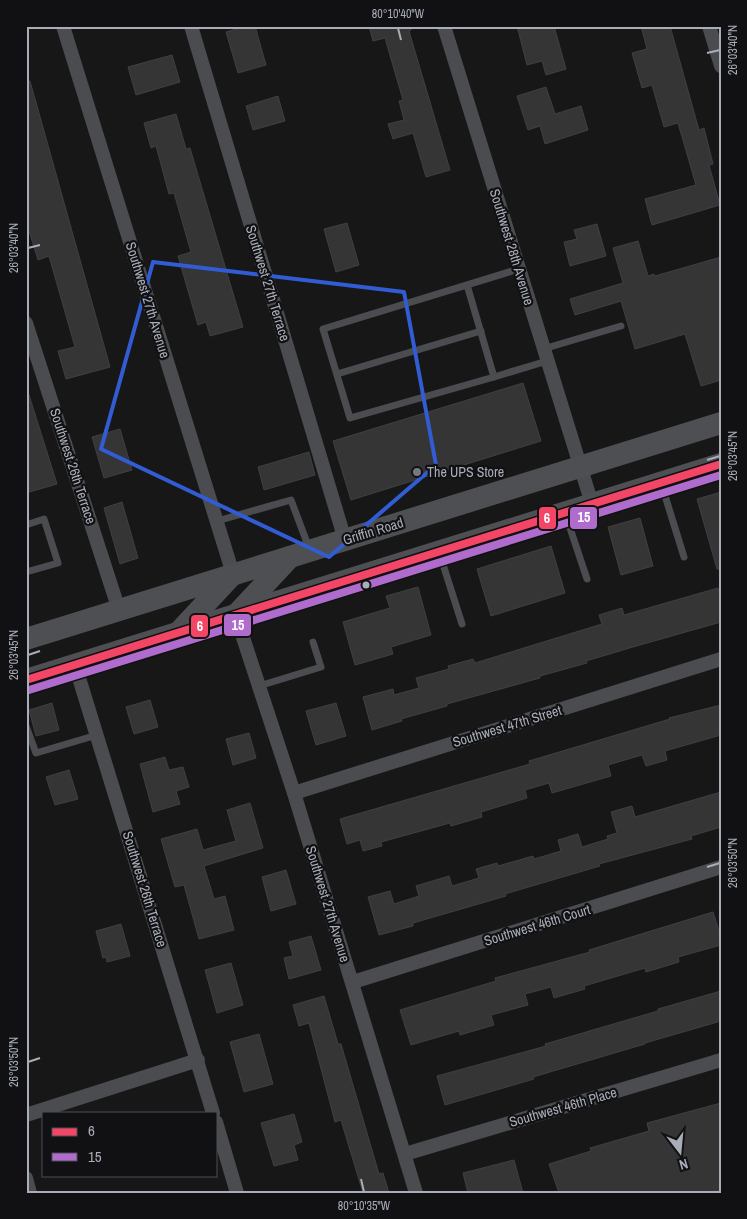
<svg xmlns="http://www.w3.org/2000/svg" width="747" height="1219" viewBox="0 0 747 1219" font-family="'Archivo Narrow',sans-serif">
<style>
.building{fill:#353536;stroke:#3f4043}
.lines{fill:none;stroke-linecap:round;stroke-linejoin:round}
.lane{stroke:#4b4c50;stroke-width:7}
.street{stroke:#4b4c50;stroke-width:14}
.primary{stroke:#4d4f52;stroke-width:22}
.bus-1-casing{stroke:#111113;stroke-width:11}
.bus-2-casing{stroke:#111113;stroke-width:11}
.bus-1{stroke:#f34667;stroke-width:8}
.bus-2{stroke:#b06ccc;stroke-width:8}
.marked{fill:none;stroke:#325cd3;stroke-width:4;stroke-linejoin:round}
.ticks{fill:none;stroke:#a8adb8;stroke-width:2}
.poi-dot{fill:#757880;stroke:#111113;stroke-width:2}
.bus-dot{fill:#a8adb8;stroke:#111113;stroke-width:2}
.labels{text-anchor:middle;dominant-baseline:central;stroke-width:4.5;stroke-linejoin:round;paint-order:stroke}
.street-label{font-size:14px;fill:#a8adb8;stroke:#111113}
.poi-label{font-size:14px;fill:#a8adb8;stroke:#111113;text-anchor:start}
.line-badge{stroke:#111113;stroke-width:2}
.badge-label{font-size:14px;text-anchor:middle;font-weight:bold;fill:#fff}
.neatline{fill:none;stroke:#a8adb8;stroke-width:2}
.ticks-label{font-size:12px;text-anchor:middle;fill:#a8adb8}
</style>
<rect width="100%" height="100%" fill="#171717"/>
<g class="building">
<path d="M247,26h8l11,39 -28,8 -12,-41z"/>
<path d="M369,26h42v4l-2,1 41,139 -24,7 -13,-44 -20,6 -5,-15 16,-4 -5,-19 4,-1 -18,-62 -12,3z"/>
<path d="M517,26h37l12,43 -20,6 -4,-14 -15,4z"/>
<path d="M641,26h29l29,104 5,-2 9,36 -4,1 11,40 -68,20 -7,-26 51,-14 -18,-62 -14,4 -12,-42 -10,3 -10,-35 15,-4z"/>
<path d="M172,55l8,27 -44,13 -8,-28z"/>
<path d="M26,81h4l80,286 -44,12 -8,-28 17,-4 -26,-91 -11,4 -12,-39z"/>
<path d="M546,87l9,27 26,-8 7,24 -43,14 -5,-18 -12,4 -11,-34z"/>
<path d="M278,96l7,25 -32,9 -7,-24z"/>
<path d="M176,114l10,35 4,-1 53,179 -33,9 -4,-14 -8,3 -20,-69 13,-4 -17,-59 -5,1 -13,-48 -5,2 -7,-25z"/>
<path d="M347,223l12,42 -23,7 -12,-43z"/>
<path d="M597,224l9,32 -36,10 -6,-24 13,-3 -3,-9z"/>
<path d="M638,241l10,35 6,-2 1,2 66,-19v123l-20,6 -16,-52 -50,15 -14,-48 -46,14 -5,-16 53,-16 -10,-35z"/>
<path d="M523,383l18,58 -190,59 -18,-59z"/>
<path d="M26,395h3l28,89 -31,9z"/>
<path d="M120,429l12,41 -28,8 -12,-41z"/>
<path d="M309,452l6,23 -51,15 -6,-23z"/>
<path d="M721,492v77h-4l-20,-70z"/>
<path d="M122,502l16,56 -18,6 -16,-56z"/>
<path d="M640,518l13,48 -32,9 -13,-48z"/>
<path d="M551,546l14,47 -74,23 -14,-47z"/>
<path d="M418,587l13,48 -40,12 2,7 -38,11 -12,-43 47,-14 -4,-12z"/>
<path d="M718,588l3,10v24l-88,25 -47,14 1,2 -47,13v2l-93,26v2l-46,13 1,2 -30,9 -9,-33 30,-8 1,6 25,-7 -3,-10 33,-9 -1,-3 25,-7 2,4 127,-39 -3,-9 23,-7 2,7z"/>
<path d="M150,700l8,27 -24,7 -8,-27z"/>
<path d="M52,703l7,27 -23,6 -7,-26z"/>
<path d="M336,703l10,33 -30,9 -10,-34z"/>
<path d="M721,705v30l-56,16 2,9 -21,6 -4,-11 -34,10 3,11 -59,17 -3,-10 -24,7 2,8 -46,14 1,5 -31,9 -1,-3 -69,19 1,4 -19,5 -3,-11 -13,4 -7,-25 190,-55 -1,-3 141,-42 -1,-1z"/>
<path d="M249,733l7,25 -23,7 -7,-26z"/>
<path d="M165,757l4,13 14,-3 6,20 -13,4 4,13 -27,8 -13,-48z"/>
<path d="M69,770l9,29 -23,6 -9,-28z"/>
<path d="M721,792v35l-30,9 1,3 -93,25 1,2 -95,28 1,2 -93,27v3l-34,9 -11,-38 22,-6 4,13 25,-8 -3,-10 33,-10 3,10 27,-8 -3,-9 21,-6 1,3 35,-10 1,3 27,-8 -3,-11 20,-6 4,13 26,-8 -1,-3 10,-3 -6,-21 21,-6 3,11z"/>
<path d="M250,803l13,45 -59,18 10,33 11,-3 9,34 -35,9 -15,-54 -9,2 -14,-48 36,-10 6,21 33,-9 -9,-31z"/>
<path d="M286,870l10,34 -25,7 -9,-34z"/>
<path d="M713,912l8,25v8l-43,12 1,5 -33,10 -1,-4 -61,18 1,3 -31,9 -3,-11 -26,7 3,11 -37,10 3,10 -34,10 -1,-4 -48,14 -11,-35 96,-29 -1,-3 95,-26 -1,-2z"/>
<path d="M121,924l9,32 -23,6 -1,-5 -3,1 -7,-27z"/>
<path d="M311,936l10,34 -32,9 -5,-21 9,-2 -4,-14z"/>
<path d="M231,963l12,42 -26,8 -12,-43z"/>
<path d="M721,991v30l-76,22v1l-112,33 1,2 -89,26 -8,-29 109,-30 -1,-2 113,-33v-2z"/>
<path d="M324,996l14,48h3l38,130 4,-1 6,20h-26l-22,-73 -6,2 -26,-99 -10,3 -6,-21z"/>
<path d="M259,1034l14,50 -29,8 -14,-50z"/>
<path d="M721,1103v87l-9,3h-153l-10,-29 42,-13 -1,-3 59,-17 -2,-8z"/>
<path d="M294,1114l8,28 -8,3 4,15 -24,6 -13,-43z"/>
<path d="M514,1160l9,33h-55l-5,-20z"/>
</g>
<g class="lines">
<g class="lane">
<path d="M467,285l27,92 -144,41 -27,-89 196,-60"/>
<path d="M543,349l78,-23"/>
<path d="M337,374l144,-43"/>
<path d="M494,377l53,-16"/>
<path d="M662,486l22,71"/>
<path d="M566,516l21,63"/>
<path d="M217,521l74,-21 18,48"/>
<path d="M26,525l18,-6 14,44 -32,9"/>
<path d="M440,555l22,69"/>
<path d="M259,686l62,-19 -8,-25"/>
<path d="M26,726l10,27 61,-18"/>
</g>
<g class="street">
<path d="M63,26l170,548"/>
<path d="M191,26l154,514"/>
<path d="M444,26l148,478"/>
<path d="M709,26l12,40"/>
<path d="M26,323l93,287"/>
<path d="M236,616l58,177 122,400"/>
<path d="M75,665l138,448"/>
<path d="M294,793l427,-134"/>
<path d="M353,982l368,-115"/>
<path d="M26,1115l172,-55"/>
<path d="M216,1122l21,71"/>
<path d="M405,1154l316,-94"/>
<path d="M26,1178l4,15"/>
</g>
<g class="primary">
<path d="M237,614l53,-57"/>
<path d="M179,632l53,-57"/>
<path d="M26,639l695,-216"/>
<path d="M26,680l695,-216"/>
</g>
<g class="bus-1-casing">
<path id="bus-1" d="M26,680l695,-216"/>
</g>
<g class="bus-2-casing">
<path id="bus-2" d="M29,690l692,-215"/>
</g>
<use href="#bus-1" class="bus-1"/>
<use href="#bus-2" class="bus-2"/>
</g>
<path class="marked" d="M153,262l251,30 32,173 -107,92 -228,-108z"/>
<path class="ticks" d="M398,28l3,12M707,53l13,-3M28,248l12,-3M707,460l13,-4M28,655l12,-4M707,867l13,-4M28,1062l12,-4M361,1179l3,13"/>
<circle class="poi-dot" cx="417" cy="472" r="5"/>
<circle class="bus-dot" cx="366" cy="585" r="4.5"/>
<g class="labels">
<g class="street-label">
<text transform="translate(512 247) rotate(73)">Southwest 28th Avenue</text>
<text transform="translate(268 283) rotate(73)">Southwest 27th Terrace</text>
<text transform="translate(148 300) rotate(73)">Southwest 27th Avenue</text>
<text transform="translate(73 466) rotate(72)">Southwest 26th Terrace</text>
<text transform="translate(373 531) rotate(-17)">Griffin Road</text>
<text transform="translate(507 726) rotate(-17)">Southwest 47th Street</text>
<text transform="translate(145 889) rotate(73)">Southwest 26th Terrace</text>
<text transform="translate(328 904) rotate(73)">Southwest 27th Avenue</text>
<text transform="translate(537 925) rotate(-17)">Southwest 46th Court</text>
<text transform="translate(563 1107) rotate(-16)">Southwest 46th Place</text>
</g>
<g class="poi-label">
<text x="427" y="472">The UPS Store</text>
</g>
</g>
<g class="line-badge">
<rect x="569" y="506" width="29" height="24" rx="5" fill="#b06ccc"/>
<rect x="538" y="506" width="19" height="24" rx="5" fill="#f34667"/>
<rect x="223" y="613" width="29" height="24" rx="5" fill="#b06ccc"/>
<rect x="190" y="614" width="19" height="24" rx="5" fill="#f34667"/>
</g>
<g class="badge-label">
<text x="584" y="522">15</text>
<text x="547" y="523">6</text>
<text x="238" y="630">15</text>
<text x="200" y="631">6</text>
</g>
<rect width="747" height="1219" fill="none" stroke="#111113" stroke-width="55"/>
<rect x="42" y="1112" width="175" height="65" fill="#111113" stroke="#4d4f55"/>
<rect x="52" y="1128" width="25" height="8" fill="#f34667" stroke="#4d4f55"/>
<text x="88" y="1136" font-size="15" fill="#a8adb8">6</text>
<rect x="52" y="1153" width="25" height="8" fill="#b06ccc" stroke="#4d4f55"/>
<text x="88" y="1162" font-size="15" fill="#a8adb8">15</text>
<g transform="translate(680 1152) rotate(164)" stroke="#111113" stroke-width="4" paint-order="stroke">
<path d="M0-4L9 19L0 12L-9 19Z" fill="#a8adb8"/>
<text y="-8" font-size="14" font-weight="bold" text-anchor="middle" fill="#a8adb8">N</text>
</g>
<rect x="28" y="28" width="692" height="1164" class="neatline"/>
<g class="ticks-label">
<text x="398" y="18">80°10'40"W</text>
<text transform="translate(733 50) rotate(-90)" y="4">26°03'40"N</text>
<text transform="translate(14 248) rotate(-90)" y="4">26°03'40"N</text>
<text transform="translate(733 456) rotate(-90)" y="4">26°03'45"N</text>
<text transform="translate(14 655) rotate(-90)" y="4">26°03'45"N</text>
<text transform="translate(733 863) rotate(-90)" y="4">26°03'50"N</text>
<text transform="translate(14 1062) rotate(-90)" y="4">26°03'50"N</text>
<text x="364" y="1210">80°10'35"W</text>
</g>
</svg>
